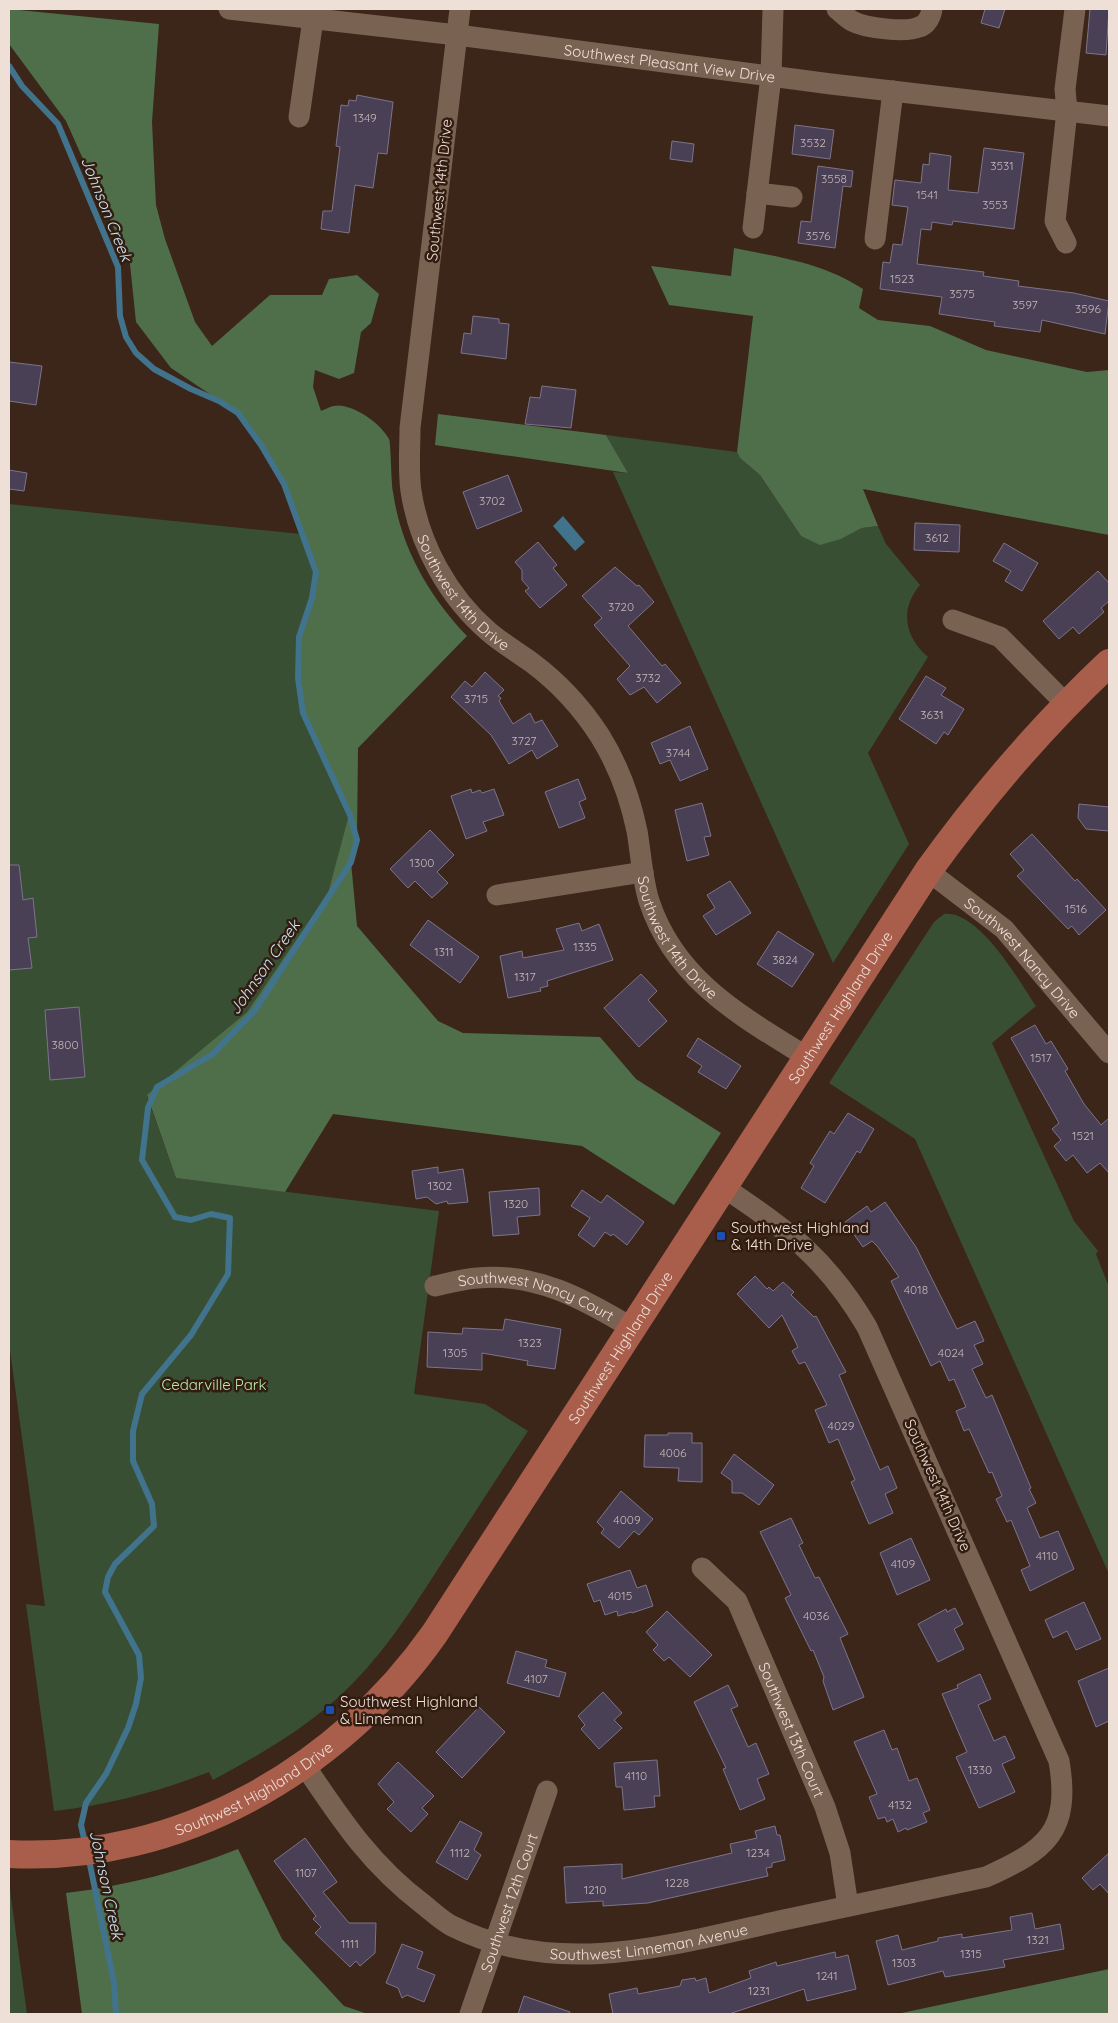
<svg xmlns="http://www.w3.org/2000/svg" width="1118" height="2023" viewBox="0 0 1118 2023" font-family="Quicksand,sans-serif">
<style>
.green{fill:#384f34}
.forest{fill:#4f6f4a}
.water{fill:#41738d}
.lines{fill:none;stroke-linecap:round;stroke-linejoin:round}
.stream{stroke:#41738d;stroke-width:6}
.building{fill:#494056;stroke:#7d738c}
.minor{stroke:#7a6253;stroke-width:21}
.major{stroke:#a95e4b;stroke-width:28}
.transit-dot{fill:#1a4fb4;stroke:#311c0f;stroke-width:2}
.labels{text-anchor:middle;dominant-baseline:central;stroke-width:5;stroke-linejoin:round;paint-order:stroke}
.number-label{font-size:12px;fill:#c5b7b7}
.street-label{font-size:15px;fill:#eedfd7;stroke:#311c0f}
.poi-label{font-size:15px;fill:#eedfd7;stroke:#311c0f;text-anchor:start}
.park-label{font-size:15px;fill:#b7ecaf;stroke:#311c0f}
.water-label{font-size:16px;font-style:italic;fill:#cbe9fa;stroke:#311c0f}
</style>
<rect width="100%" height="100%" fill="#3b2619"/>
<g class="green">
<path d="M606,435l131,17 3,6 20,17 41,61 40,3 21,-11 16,-2 8,18 34,41c-21,25 -15,52 8,72l-60,96 41,91 -76,119 -220,-491 15,1z"/>
<path d="M9,504l292,30 15,38 -4,26 -13,39 -1,41 5,35 47,102 -22,78 -81,119 -100,84 29,82 263,33 -25,183 71,10 43,27c-28,42 -55,85 -83,127 -34,53 -65,103 -112,144 -37,32 -77,55 -120,78l-4,-8c-51,20 -101,33 -155,39l-28,-207 19,2 -36,-263z"/>
<path d="M944,914c35,-4 75,67 92,92l-44,37 82,178 24,30 -2,3 13,33v287l-194,-435 -86,-56 105,-161z"/>
<path d="M9,1890h1l17,124h-18z"/>
</g>
<g class="forest">
<path d="M9,9l150,15 -7,98 4,83 9,34 30,83 17,24 58,-51h52l7,-16 28,-4 22,19 -8,29 -10,9 -7,41 -15,6 -24,-9 -2,17 8,24c7,-3 14,-7 22,-5 16,3 38,18 46,33 2,3 2,44 4,53 8,56 36,104 74,144l-109,112 -1,92 -6,22 6,64 81,95 25,12 137,4 36,42 85,54 -47,72 -92,-59 -249,-32 -48,78 -109,-14 -29,-83 100,-83 81,-119 21,-78 -46,-102 -5,-35 1,-41 13,-39 4,-26 -32,-88 -23,-39 -23,-32 -67,-45 -35,-46 -6,-58 -64,-143 -57,-77z"/>
<path d="M734,248c48,10 87,14 129,41l-4,19 19,12 52,6 56,24 101,22 22,-2v165l-246,-46 15,37 -16,2 -21,11 -21,6 -19,-9 -41,-61 -20,-17 -3,-6 16,-136 -84,-11 -18,-39 80,10z"/>
<path d="M438,414l168,21 22,38 -193,-28z"/>
<path d="M238,1849l44,90 62,67 24,8h-286l-16,-121c60,-7 116,-22 172,-44z"/>
<path d="M1109,1969v45h-212z"/>
</g>
<path class="water" d="M563,516l22,26 -10,9 -22,-25z"/>
<g class="lines">
<g class="stream">
<path d="M9,66l13,20 36,38 60,143 2,49 6,21 10,16 18,16 37,20 28,12 19,12 23,32 23,39 32,88 -4,26 -13,39 -1,41 5,35 47,102 7,25 -6,22 -96,148 -42,44 -56,33 -9,21 -6,52 33,57 16,3 20,-6 19,4 -2,56 -37,61 -49,59 -9,37v30l19,43 2,22 -39,38 -7,13 -3,15 34,63 2,23 -5,26 -8,24 -22,46 -20,29 -5,22 4,18"/>
<path d="M88,1855l26,128 2,31"/>
</g>
</g>
<g class="building">
<path d="M985,9h20l-6,19 -18,-5z"/>
<path d="M1090,9h19l-3,46 -20,-2z"/>
<path d="M357,95l36,7 -6,52 -9,-1 -5,35 -18,-3 -6,48 -28,-4 2,-18h9l8,-64 -4,-1 5,-41 7,1 1,-6 7,1z"/>
<path d="M795,125l39,5 -4,29 -38,-5z"/>
<path d="M672,141l22,3 -2,18 -22,-3z"/>
<path d="M984,148l40,5 -10,76 -61,-8 -1,4 -20,-3 -1,8 -10,-1 -4,35 67,8 -1,4 36,5 -1,5 56,7 35,8 -4,33 -63,-14 -2,12 -46,-6 1,-4 -56,-8 3,-17 -62,-8 3,-27 7,1 3,-19 9,1 6,-38 -16,-2 3,-25 26,3 2,-19 6,1 1,-12 21,3 -3,34 30,3z"/>
<path d="M818,166l35,5 -2,16 -8,-1 -8,62 -37,-5 3,-22 10,1z"/>
<path d="M473,316l26,3v4l10,1 -3,35 -45,-6 3,-20 7,1z"/>
<path d="M9,362l33,4 -6,39 -27,-4z"/>
<path d="M542,386l34,4 -5,38 -46,-4 5,-27 10,1z"/>
<path d="M9,470l18,3 -3,18 -15,-2z"/>
<path d="M508,475l14,36 -45,18 -14,-37z"/>
<path d="M915,523l45,2 -1,27 -45,-2z"/>
<path d="M538,542l19,23 -4,3 14,17 -27,23 -15,-17 4,-3 -7,-8v-10l-7,-8z"/>
<path d="M1004,543l34,20 -16,28 -17,-10 6,-10 -18,-10z"/>
<path d="M615,567l22,19 2,-1 15,17 -26,24 34,40 3,-2 16,19 -24,20 -13,-16 -14,8 -13,-16 13,-13 -36,-41 8,-7 -20,-22z"/>
<path d="M1098,571l11,12v18l-8,7 3,4 -25,22 -6,-7 -14,12 -16,-18z"/>
<path d="M485,672l19,18 -6,6 3,2 -2,3 14,23 17,-11 5,10 7,-3 16,26 -21,13 -5,-9 -23,14 -18,-29 -40,-38 14,-16 7,6z"/>
<path d="M926,676l20,12 -5,7 23,14 -16,26 -4,-3 -8,12 -37,-25z"/>
<path d="M690,726l18,43 -28,12 -10,-21 -10,4 -9,-21z"/>
<path d="M578,779l8,20 -7,3 6,16 -26,10 -14,-36z"/>
<path d="M471,789l1,4 8,-3 2,3 12,-4 10,26 -21,7 4,9 -21,8 -15,-43z"/>
<path d="M702,803l9,33 -7,1 5,18 -22,6 -12,-51z"/>
<path d="M1079,804l30,3v24l-23,-2 -8,-11z"/>
<path d="M430,830l24,25 -17,17 11,11 -16,15 -17,-17 -7,7 -18,-19z"/>
<path d="M1032,834l43,47 2,-2 29,31 -27,25 -7,-9 -4,3 -51,-53 7,-6 -14,-16z"/>
<path d="M9,865h10l4,35 10,-2 4,39 -9,1 4,30 -23,2z"/>
<path d="M730,881l21,32 -35,22 -13,-19 12,-8 -8,-13z"/>
<path d="M428,920l51,37 -19,26 -50,-38z"/>
<path d="M579,923l3,8 17,-7 14,36 -66,21 1,5 -8,2 1,3 -33,7 -8,-42 22,-5 1,7 41,-8 -8,-21z"/>
<path d="M778,931l36,23 -22,33 -35,-23z"/>
<path d="M641,974l16,17 -9,9 19,21 -28,26 -35,-39z"/>
<path d="M79,1007l6,70 -35,3 -5,-70z"/>
<path d="M1035,1025l11,19 5,-3 17,28 -3,2 19,33 17,21 8,-7v55l-9,-10 -13,10 -14,-18 -7,6 -12,-15 7,-6 -9,-11 7,-6 -48,-85z"/>
<path d="M698,1038l43,28 -15,23 -28,-17 4,-6 -15,-10z"/>
<path d="M848,1113l26,16 -14,24 -3,-2 -32,52 -24,-15 13,-22 -4,-3 20,-32 4,3z"/>
<path d="M438,1167v6l25,-4 5,33 -20,2 -1,-3 -11,3 -9,-7 -11,2 -4,-28z"/>
<path d="M539,1188l1,27 -23,2 2,17 -26,2 -4,-44z"/>
<path d="M582,1190l19,13 6,-8 37,27 -17,23 -14,-11 -2,2 -6,-4 -11,15 -16,-12 12,-17 -19,-12z"/>
<path d="M885,1202l31,45 41,82 18,-8 9,20 -10,4 9,19 -11,5 14,29 6,-3 39,93 -2,1 7,14 -9,5 13,30 18,-7 16,38 -44,22 -9,-21 9,-4 -19,-46 -4,2 -11,-23 6,-3 -10,-24 -3,1 -20,-44 -5,2 -8,-20 10,-4 -12,-28 -5,2 -9,-20 -9,5 -40,-85 8,-4 -21,-30 -6,-6 -9,6 -18,-25 22,-16 4,6z"/>
<path d="M755,1276l12,13 2,-2 4,4 10,-9 11,10 -3,3 23,22 2,-1 30,56 -7,3 41,95 8,-4 9,22 -12,6 8,19 -24,11 -18,-42 4,-2 -17,-41 -9,4 -14,-33 12,-5 -22,-43 -6,2 -7,-13 6,-4 -16,-32 -13,13 -32,-34z"/>
<path d="M505,1319l56,10 -6,40 -28,-4 1,-4 -46,-8v17l-55,-3 1,-35 34,2 1,-6 40,2z"/>
<path d="M668,1433h24v10h10v39l-24,-1 1,-13 -35,-1 1,-32h23z"/>
<path d="M734,1454l40,31 -15,20 -17,-12h-10v-12l-11,-8z"/>
<path d="M621,1491l32,28 -14,16 -5,-4 -15,17 -18,-15 3,-4 -7,-7z"/>
<path d="M791,1518l12,25 -4,2 16,33 4,-1 29,57 -8,4 24,59 -31,13 -10,-29 1,-4 -11,-27 -2,1 -26,-53 6,-3 -31,-63z"/>
<path d="M911,1538l19,42 -33,15 -17,-42z"/>
<path d="M630,1570l7,18 9,-3 7,21 -21,7 -1,-1 -13,4 -1,-5 -12,4 -5,-15 -6,2 -7,-18z"/>
<path d="M1084,1602l17,37 -25,11 -9,-19 -14,7 -8,-18z"/>
<path d="M955,1608l8,16 -9,5 10,20 -26,13 -20,-38 28,-15 1,3z"/>
<path d="M667,1611l45,44 -22,22 -21,-20 -5,4 -11,-11 5,-5 -12,-13z"/>
<path d="M516,1651l31,9 -2,7 21,6 -7,24 -52,-14z"/>
<path d="M1109,1668v53l-13,6 -18,-46z"/>
<path d="M980,1674l11,25 -13,6 16,36 11,-5 10,22 -13,6 13,28 -36,16 -23,-51 11,-5 -25,-58 16,-6 -1,-3z"/>
<path d="M728,1685l10,21 -7,3 17,38 8,-4 13,31 -12,5 8,20 -25,11 -17,-41 3,-1 -32,-66z"/>
<path d="M603,1692l19,21 -8,7 8,8 -23,21 -18,-20 4,-4 -7,-9z"/>
<path d="M479,1707l26,25 -43,46 -26,-26z"/>
<path d="M884,1730l8,20 5,-2 12,33 8,-3 13,32 -7,3 4,9 -20,8 -1,-2 -8,4 -5,-13 -6,3 -2,-5 -7,2 -9,-22 8,-3 -23,-52z"/>
<path d="M657,1760l3,36h-6l1,11 -31,3 -2,-23h-6l-2,-24z"/>
<path d="M398,1762l36,34 -12,12 6,6 -17,18 -24,-23 7,-7 -16,-18z"/>
<path d="M460,1821l22,12 -8,17 7,5 -14,25 -31,-18z"/>
<path d="M775,1826l2,9h3l5,25 -13,3v4l-6,1 2,8 -120,27 -45,3v-5l-37,2 -2,-36 58,-3v15l110,-26 -2,-9 27,-6 -2,-7z"/>
<path d="M305,1838l32,44 -14,10 26,31h27l-1,30 -15,13 -4,-5 -6,6 -35,-34 6,-6 -8,-8 3,-3 -42,-55z"/>
<path d="M1109,1853v41l-9,-10 -7,6 -11,-12z"/>
<path d="M1032,1913l3,16 25,-5 4,25 -61,11 2,7 -60,10 -2,-6 -55,14 -12,-44 22,-6 4,15 36,-9v-3l24,-4v4l50,-8 -2,-13z"/>
<path d="M402,1944l21,8 -6,16 18,7 -11,27 -17,-7 -5,3 -4,-10 -12,-5z"/>
<path d="M835,1952l1,6 12,-3 8,34 -49,12 -3,-12 -75,25h-116l-4,-20 28,-6 1,6 42,-8 2,-6 13,-2 1,3 10,-3 3,15 42,-15 -2,-7 27,-9 1,4z"/>
<path d="M524,1996l46,16 -1,2h-51z"/>
</g>
<g class="lines">
<g class="minor">
<path id="s1" d="M229,9l228,26 374,49 278,32"/>
<path id="s2" d="M460,9l-50,419c0,21 -2,42 1,63 8,53 37,106 78,141 13,11 28,20 42,30 27,20 51,46 69,74 18,29 30,61 37,95 4,23 5,47 12,70 26,79 92,115 158,156"/>
<path d="M837,9c5,4 10,9 15,12 13,7 54,12 67,6 8,-2 12,-11 13,-18"/>
<path d="M299,117l14,-98"/>
<path d="M757,193l35,4"/>
<path d="M753,228l18,-152 2,-67"/>
<path d="M875,239l18,-148"/>
<path d="M1066,243l-11,-22 12,-110 -2,-22 10,-80"/>
<path d="M953,620l47,17 66,67"/>
<path id="s3" d="M928,871l76,58 105,124"/>
<path d="M497,895l146,-23"/>
<path id="s4" d="M435,1286c14,-3 28,-7 42,-8 58,-6 107,21 155,50"/>
<path id="s5" d="M702,1568l35,33 88,206 15,46 8,53"/>
<path id="s6" d="M305,1766c37,55 66,99 119,139 9,7 18,16 28,21 105,53 220,19 327,-5 69,-15 138,-29 207,-44 60,-27 85,-45 73,-116l-192,-434c-40,-68 -80,-98 -144,-140"/>
<path id="s7" d="M470,2014l77,-223"/>
</g>
<path class="major" id="s8" d="M9,1854c169,9 331,-85 426,-221l493,-762c54,-75 113,-144 181,-208"/>
</g>
<g class="transit-dot">
<rect x="716" y="1231" width="10" height="10" rx="2.5"/>
<rect x="325" y="1705" width="10" height="10" rx="2.5"/>
</g>
<g class="labels">
<g class="number-label">
<text x="365" y="117">1349</text>
<text x="813" y="142">3532</text>
<text x="1002" y="165">3531</text>
<text x="834" y="178">3558</text>
<text x="927" y="194">1541</text>
<text x="995" y="204">3553</text>
<text x="818" y="235">3576</text>
<text x="902" y="278">1523</text>
<text x="962" y="293">3575</text>
<text x="1025" y="304">3597</text>
<text x="1088" y="308">3596</text>
<text x="492" y="500">3702</text>
<text x="937" y="537">3612</text>
<text x="621" y="606">3720</text>
<text x="648" y="677">3732</text>
<text x="476" y="698">3715</text>
<text x="932" y="714">3631</text>
<text x="524" y="740">3727</text>
<text x="678" y="752">3744</text>
<text x="422" y="862">1300</text>
<text x="1076" y="908">1516</text>
<text x="585" y="946">1335</text>
<text x="444" y="951">1311</text>
<text x="785" y="959">3824</text>
<text x="525" y="976">1317</text>
<text x="65" y="1044">3800</text>
<text x="1041" y="1057">1517</text>
<text x="1083" y="1135">1521</text>
<text x="440" y="1185">1302</text>
<text x="516" y="1203">1320</text>
<text x="916" y="1289">4018</text>
<text x="530" y="1342">1323</text>
<text x="455" y="1352">1305</text>
<text x="951" y="1352">4024</text>
<text x="841" y="1425">4029</text>
<text x="673" y="1452">4006</text>
<text x="627" y="1519">4009</text>
<text x="1047" y="1555">4110</text>
<text x="903" y="1563">4109</text>
<text x="620" y="1595">4015</text>
<text x="816" y="1615">4036</text>
<text x="536" y="1678">4107</text>
<text x="980" y="1769">1330</text>
<text x="636" y="1775">4110</text>
<text x="900" y="1804">4132</text>
<text x="460" y="1852">1112</text>
<text x="758" y="1852">1234</text>
<text x="306" y="1872">1107</text>
<text x="677" y="1882">1228</text>
<text x="595" y="1889">1210</text>
<text x="1038" y="1939">1321</text>
<text x="350" y="1943">1111</text>
<text x="971" y="1953">1315</text>
<text x="904" y="1962">1303</text>
<text x="827" y="1975">1241</text>
<text x="759" y="1990">1231</text>
</g>
<g class="street-label">
<text stroke="none"><textPath href="#s1" startOffset="444">Southwest Pleasant View Drive</textPath></text>
<text transform="translate(439 190) rotate(-84)">Southwest 14th Drive</text>
<text stroke="none"><textPath href="#s2" startOffset="602">Southwest 14th Drive</textPath></text>
<text stroke="none"><textPath href="#s2" startOffset="1022">Southwest 14th Drive</textPath></text>
<text stroke="none"><textPath href="#s3" startOffset="129">Southwest Nancy Drive</textPath></text>
<text stroke="none"><textPath href="#s8" startOffset="1246">Southwest Highland Drive</textPath></text>
<text stroke="none"><textPath href="#s4" startOffset="105">Southwest Nancy Court</textPath></text>
<text stroke="none"><textPath href="#s8" startOffset="841">Southwest Highland Drive</textPath></text>
<text transform="translate(938 1485) rotate(66)">Southwest 14th Drive</text>
<text stroke="none"><textPath href="#s5" startOffset="188">Southwest 13th Court</textPath></text>
<text stroke="none"><textPath href="#s8" startOffset="258">Southwest Highland Drive</textPath></text>
<text stroke="none"><textPath href="#s7" startOffset="118">Southwest 12th Court</textPath></text>
<text stroke="none"><textPath href="#s6" startOffset="421">Southwest Linneman Avenue</textPath></text>
</g>
<g class="poi-label">
<text x="731" y="1227">Southwest Highland<tspan x="731" dy="17">&amp; 14th Drive</tspan></text>
<text x="340" y="1701">Southwest Highland<tspan x="340" dy="17">&amp; Linneman</tspan></text>
</g>
<g class="park-label">
<text x="214" y="1384">Cedarville Park</text>
</g>
<g class="water-label">
<text transform="translate(107 209) rotate(68)">Johnson Creek</text>
<text transform="translate(264 967) rotate(-55)">Johnson Creek</text>
<text transform="translate(107 1885) rotate(78)">Johnson Creek</text>
</g>
</g>
<rect width="1118" height="2023" fill="none" stroke="#eedfd7" stroke-width="20"/>
</svg>
